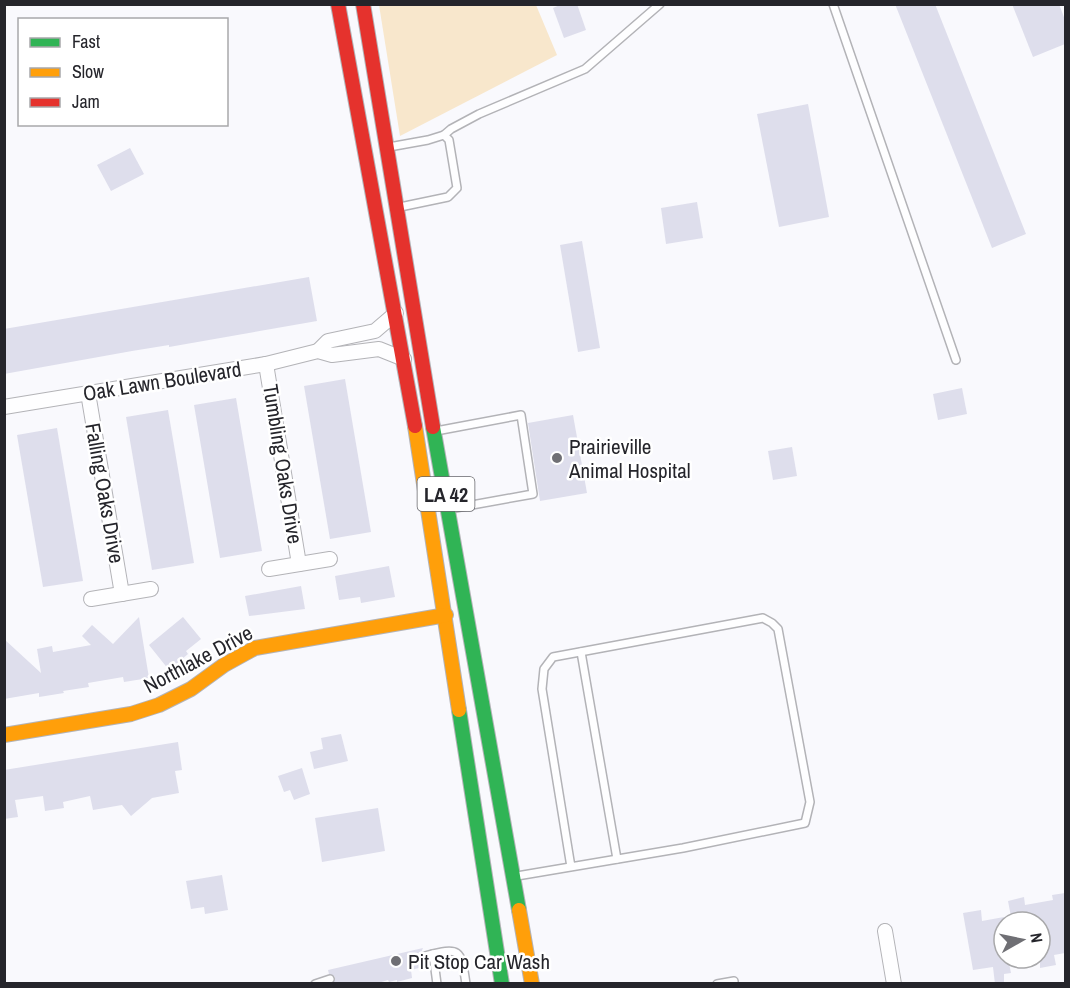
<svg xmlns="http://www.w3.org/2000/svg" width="1070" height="988" viewBox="0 0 1070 988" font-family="'Archivo Narrow',sans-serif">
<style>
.green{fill:#f8e7cc}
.building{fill:#dedeec}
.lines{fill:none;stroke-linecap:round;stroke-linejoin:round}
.lane-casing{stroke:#b3b3b7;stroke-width:10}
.street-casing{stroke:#b3b3b7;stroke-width:16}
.fast-casing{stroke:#b3b3b7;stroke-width:16}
.slow-casing{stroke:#b3b3b7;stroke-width:16}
.jam-casing{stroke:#b3b3b7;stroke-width:16}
.lane{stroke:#fefeff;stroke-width:7}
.street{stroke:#fefeff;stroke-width:14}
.fast{stroke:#30b455;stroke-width:14}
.slow{stroke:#ff9f0a;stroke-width:14}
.jam{stroke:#e5322d;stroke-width:14}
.poi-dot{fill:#6f6f74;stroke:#fff;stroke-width:2}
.labels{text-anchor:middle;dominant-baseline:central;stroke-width:5;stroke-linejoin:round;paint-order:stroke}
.shield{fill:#fff;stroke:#66666b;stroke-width:1.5}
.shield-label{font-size:20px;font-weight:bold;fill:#25252b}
.street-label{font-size:21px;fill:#25252b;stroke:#fff}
.poi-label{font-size:21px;fill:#25252b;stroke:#fff;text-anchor:start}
</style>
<rect width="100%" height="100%" fill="#f9f9fd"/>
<path class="green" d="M379,5h157l21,50 -157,81z"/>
<g class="building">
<path d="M562,4h15l9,26 -22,8 -11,-30z"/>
<path d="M895,4h40l91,230 -34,14z"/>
<path d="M1012,4h47l6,16v24l-32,13z"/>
<path d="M808,104l21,113 -50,10 -22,-113z"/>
<path d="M130,148l14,26 -33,17 -14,-26z"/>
<path d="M697,202l6,36 -37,6 -5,-36z"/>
<path d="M582,241l18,107 -22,4 -18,-107z"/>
<path d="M309,277l8,44 -148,26v-2l-37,6 -128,23v-45z"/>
<path d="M345,379l26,153 -41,7 -26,-153z"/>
<path d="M962,388l5,26 -29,6 -5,-26z"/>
<path d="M236,398l26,153 -42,7 -26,-153z"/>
<path d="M168,410l26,153 -42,7 -26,-153z"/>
<path d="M573,415l14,78 -47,8 -12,-78z"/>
<path d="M57,428l26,153 -40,6 -26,-152z"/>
<path d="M792,447l5,29 -24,4 -5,-29z"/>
<path d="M389,566l6,31 -34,6 -1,-6 -21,3 -4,-24z"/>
<path d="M301,586l4,23 -56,7 -4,-20z"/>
<path d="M139,617l10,61 -25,4 -1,-5 -35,6 1,4 -26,4 1,2 -25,4v-4l-35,6v-60l37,34 -4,-24 15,-3 1,6 38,-7 -9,-9 10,-11 21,19z"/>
<path d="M183,617l18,22 -15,12 2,3 -19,16 -20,-25z"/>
<path d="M341,734l7,27 -34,8 -4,-17 13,-3 -2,-11z"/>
<path d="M178,742l4,28 -7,1 4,22 -27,5 -21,18 -9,-11 -29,5 -3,-14 -27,6 1,6 -19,3 -2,-15 -28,4 3,17 -14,2v-49z"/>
<path d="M302,768l8,26 -16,6 -4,-10 -6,2 -6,-16z"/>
<path d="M378,808l7,43 -63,11 -7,-44z"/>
<path d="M222,875l6,35 -23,4 -1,-7 -13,2 -5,-28z"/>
<path d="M1065,893v60l-11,2 2,10 -16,3v-46h-28l-4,-21 16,-4 1,8 28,-5 -1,-5z"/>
<path d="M981,910l1,11 22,-4v41h4l3,15 -7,1v10h-9l-2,-17 -20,3 -10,-57z"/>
<path d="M423,948l-4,9 2,3 5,2 1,4 -16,4 1,8 -15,4v-2l-8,2 -1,-2 -13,4h-42l2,-7 -6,-3 -1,-4z"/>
</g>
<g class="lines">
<g class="lane-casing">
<g id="lane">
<path d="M833,4l123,356"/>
<path d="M444,135l7,-6 28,-15 106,-45 75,-65"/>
<path d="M389,147l39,-7 16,-5 5,5 8,48 -9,9 -48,10"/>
<path d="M436,431l85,-16 12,79 -83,15"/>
<path d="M581,652l36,207"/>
<path d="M517,876l166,-28 122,-25 5,-21 -32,-173 -6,-6 -9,-5 -210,39 -9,12 -2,20 29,178"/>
<path d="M433,954l4,30"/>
<path d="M425,956c35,-9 36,-8 41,28"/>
<path d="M315,984l15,-5"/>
<path d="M717,984l17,-3v3"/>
</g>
</g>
<g class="street-casing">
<g id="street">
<path d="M318,351l10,-10 47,-10 21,-18"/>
<path d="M266,364l33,200"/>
<path d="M88,393l34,201"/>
<path d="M4,407l262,-43 52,-13 14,4 47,-6 25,10"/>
<path d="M269,569l61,-10"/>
<path d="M91,599l60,-10"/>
<path d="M885,931l9,53"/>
</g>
</g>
<g class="fast-casing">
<g id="fast">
<path d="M433,427l86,483"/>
<path d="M459,710l43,274"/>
</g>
</g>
<g class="slow-casing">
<g id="slow">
<path d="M415,426l44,284"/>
<path d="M4,735l127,-21 28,-9 32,-16 33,-24 31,-17 191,-33"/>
<path d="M519,910l13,74"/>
</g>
</g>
<g class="jam-casing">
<g id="jam">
<path d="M338,4l77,422"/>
<path d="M363,4l70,423"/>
</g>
</g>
<use href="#lane" class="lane"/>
<use href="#street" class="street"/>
<use href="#fast" class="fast"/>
<use href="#slow" class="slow"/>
<use href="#jam" class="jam"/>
</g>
<g class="poi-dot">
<circle cx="557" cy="458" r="6"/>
<circle cx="396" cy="961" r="6"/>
</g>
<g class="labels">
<rect class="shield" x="417.5" y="477" width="57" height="34" rx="4.5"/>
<g class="shield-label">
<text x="446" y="494">LA 42</text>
</g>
<g class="street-label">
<text transform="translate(162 381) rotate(-9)">Oak Lawn Boulevard</text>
<text transform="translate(283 464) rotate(81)">Tumbling Oaks Drive</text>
<text transform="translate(105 493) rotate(80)">Falling Oaks Drive</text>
<text transform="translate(198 659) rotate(-28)">Northlake Drive</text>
</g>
<g class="poi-label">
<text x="569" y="446">Prairieville<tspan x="569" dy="24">Animal Hospital</tspan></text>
<text x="408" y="961">Pit Stop Car Wash</text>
</g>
</g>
<rect width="1070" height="988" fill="none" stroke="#25252b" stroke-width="12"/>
<rect x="18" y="18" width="210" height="108" fill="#ffffff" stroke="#a8a8aa" stroke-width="1.5"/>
<rect x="30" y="38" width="30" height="9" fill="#30b455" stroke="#a8a8aa" stroke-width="1.5"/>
<text x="72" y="48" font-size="18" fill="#25252b">Fast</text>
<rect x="30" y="68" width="30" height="9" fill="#ff9f0a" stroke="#a8a8aa" stroke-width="1.5"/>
<text x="72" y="78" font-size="18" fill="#25252b">Slow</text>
<rect x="30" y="98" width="30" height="9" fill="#e5322d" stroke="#a8a8aa" stroke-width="1.5"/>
<text x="72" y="108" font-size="18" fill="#25252b">Jam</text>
<g transform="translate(1022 940) rotate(81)"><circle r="28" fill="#ffffff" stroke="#a8a8aa" stroke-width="1.5"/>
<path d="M0-4.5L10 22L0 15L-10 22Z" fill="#6f6f74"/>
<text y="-9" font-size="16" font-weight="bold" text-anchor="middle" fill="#25252b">N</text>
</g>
</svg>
